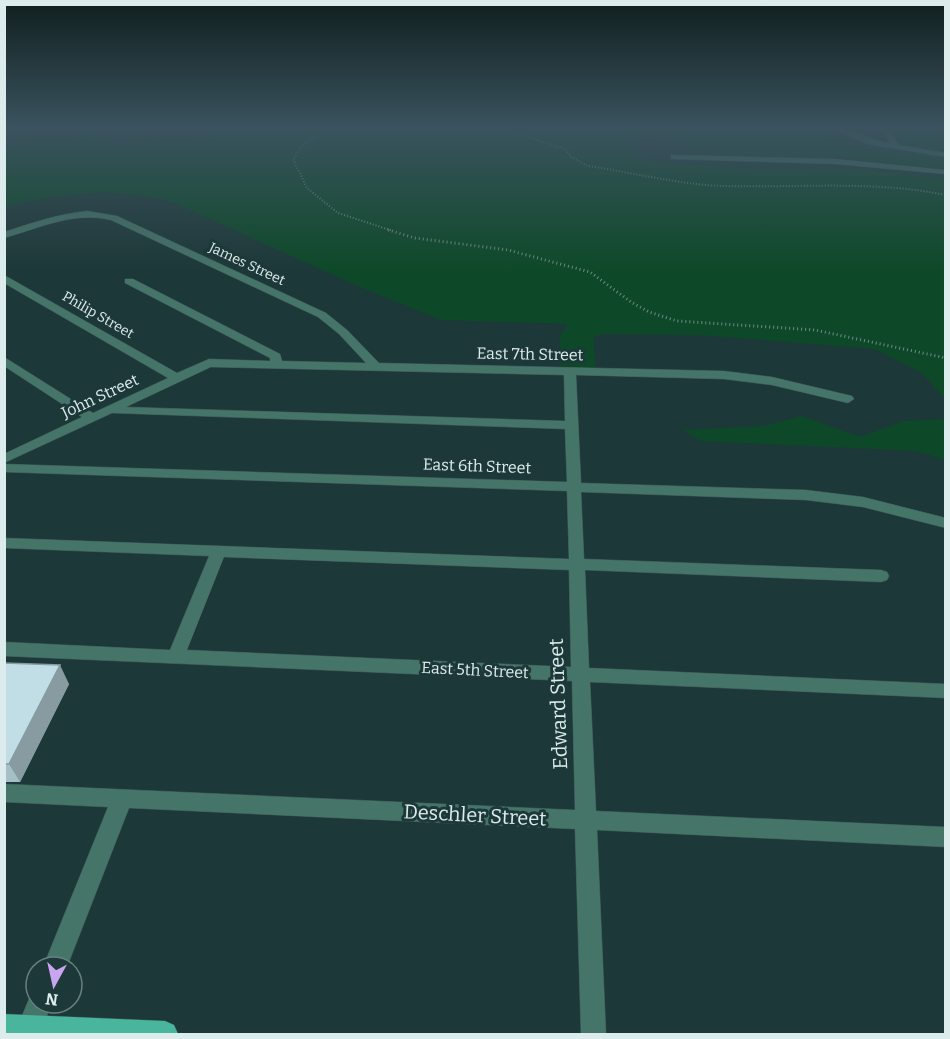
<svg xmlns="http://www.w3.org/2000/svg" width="950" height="1039" viewBox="0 0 950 1039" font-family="Bitter,serif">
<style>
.built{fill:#1c4243}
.green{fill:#0d4928}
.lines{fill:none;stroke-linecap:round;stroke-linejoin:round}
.minor-casing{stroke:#3c5555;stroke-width:1}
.major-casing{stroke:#3c5555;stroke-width:1}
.path-far1{stroke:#718888;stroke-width:2;stroke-dasharray:1 2;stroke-linecap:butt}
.path{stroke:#718888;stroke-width:3;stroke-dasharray:1 3;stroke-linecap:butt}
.minor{fill:#457468;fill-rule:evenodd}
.major{fill:#49b59d;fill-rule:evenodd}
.wall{fill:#a6bec6}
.shaded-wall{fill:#879ba1}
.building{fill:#c1dde6;stroke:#879ba1;stroke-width:1.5}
.labels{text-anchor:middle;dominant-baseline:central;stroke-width:6;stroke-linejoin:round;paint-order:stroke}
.far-street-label{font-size:14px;fill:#dcecec;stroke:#1d3838}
.street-label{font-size:16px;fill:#dcecec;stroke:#1d3838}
.near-street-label{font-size:20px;fill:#dcecec;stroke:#1d3838}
</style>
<rect width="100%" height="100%" fill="#1d3838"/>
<path class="built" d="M804,127h141v32l-55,-5 -67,-16z"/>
<g class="green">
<path d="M262,127h542c42,24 93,28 141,32v10l-104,-12h-114l-6,-5 -31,-3 -15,-7 -25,-5 -15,1 -6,7 5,8 20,9 102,7 90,-1 99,11v220l-23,-26 -47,-24 -175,-14 -98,-1 -9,3 3,31 -37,-2 1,-30 8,-12 -127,-4 -81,-33 -188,-85c-55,-16 -112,-9 -167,5l-1,-61 100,-12 7,11 153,-13z"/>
<path d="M889,127h56v25c-21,-2 -44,-5 -56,-25z"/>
<path d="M802,416l58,21 44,-16 41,-2v41l-28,-9 -216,-10 -18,-11 80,-4z"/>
</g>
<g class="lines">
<g class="minor-casing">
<g id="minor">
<path d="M828,127c19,-1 42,13 62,16l-10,-16h7l12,18 47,8v4l-79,-13z"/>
<path d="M674,155l161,4 111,11v4l-111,-10 -164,-5v-4z"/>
<path d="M87,211l30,5 209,97 21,17 32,33 345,8 48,6 80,19 2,3 -6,4 -76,-18 -48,-6 -148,-4 5,108 225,7 57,7 83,21v10l-83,-21 -57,-7 -225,-8 3,67 297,11 6,2 2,4 -2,4 -6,2 -296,-12 4,98 357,16v14l-356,-16 6,129 350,16v20l-349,-17 9,204h-25l-6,-205 -446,-21 -62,159h-24l65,-160 -104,-5v-18l571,26 -3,-129 -568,-25v-14l166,8 39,-94 -205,-8v-10l565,21 -2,-68 -563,-19v-8l563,18 -2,-53 -453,-16 -108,50v-9l78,-37 -78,-51v-9l89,56 75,-35 -164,-95v-8l173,98 32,-14 61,2v-3l-145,-75v-4h8l147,75 2,7 84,2 -27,-29 -21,-17 -207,-97c-38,-9 -71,8 -107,18v-6c28,-9 54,-18 83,-21zM211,367l353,8 1,46 -439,-14zM224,557l345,13 2,97 -384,-17z"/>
<path d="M36,992v11h16l-12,31h-20l-3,-6 14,-34z"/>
</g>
</g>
<g class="major-casing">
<path id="major" d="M4,1014l161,7 9,4 4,9h-174z"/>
</g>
<g class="path-far1">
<path d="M331,127l-29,19 -9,13 14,29 31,25 55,18"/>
<path d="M497,127l68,22 6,8 17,9c41,6 95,19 135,20 75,2 149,-6 223,9"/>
</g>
<path class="path" d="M388,230l27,8 93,12 82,22 41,30 18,10 28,9 138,9 131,28"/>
<use href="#minor" class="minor"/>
<use href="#major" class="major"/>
</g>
<path class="wall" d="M4,663l65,21 -49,98h-16z"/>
<path class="shaded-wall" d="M60,665l9,19 -49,98 -11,-18z"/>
<path class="building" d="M4,663l56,2 -51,99h-5z"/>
<linearGradient id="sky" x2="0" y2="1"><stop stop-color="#101f1f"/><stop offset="0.47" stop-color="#3a535e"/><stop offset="1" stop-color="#3a535e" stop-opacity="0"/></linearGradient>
<rect width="950" height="272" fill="url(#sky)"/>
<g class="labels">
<g class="far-street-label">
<text transform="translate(247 264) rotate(25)">James Street</text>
<text transform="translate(98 315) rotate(30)">Philip Street</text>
</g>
<g class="street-label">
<text transform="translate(530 354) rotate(1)">East 7th Street</text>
<text transform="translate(100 396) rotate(-25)">John Street</text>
<text transform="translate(477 466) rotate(2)">East 6th Street</text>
<text transform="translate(475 670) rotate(3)">East 5th Street</text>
</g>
<g class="near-street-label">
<text transform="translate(558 704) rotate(-92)">Edward Street</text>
<text transform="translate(475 815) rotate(3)">Deschler Street</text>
</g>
</g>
<rect width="950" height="1039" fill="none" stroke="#dcecec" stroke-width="12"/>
<g transform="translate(54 985) rotate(188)"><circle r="28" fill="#1d3838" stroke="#698080" stroke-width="1.5"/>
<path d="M0-4.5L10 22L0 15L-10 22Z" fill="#c7a6ef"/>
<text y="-9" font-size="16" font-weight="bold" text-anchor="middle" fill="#dcecec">N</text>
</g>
</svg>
